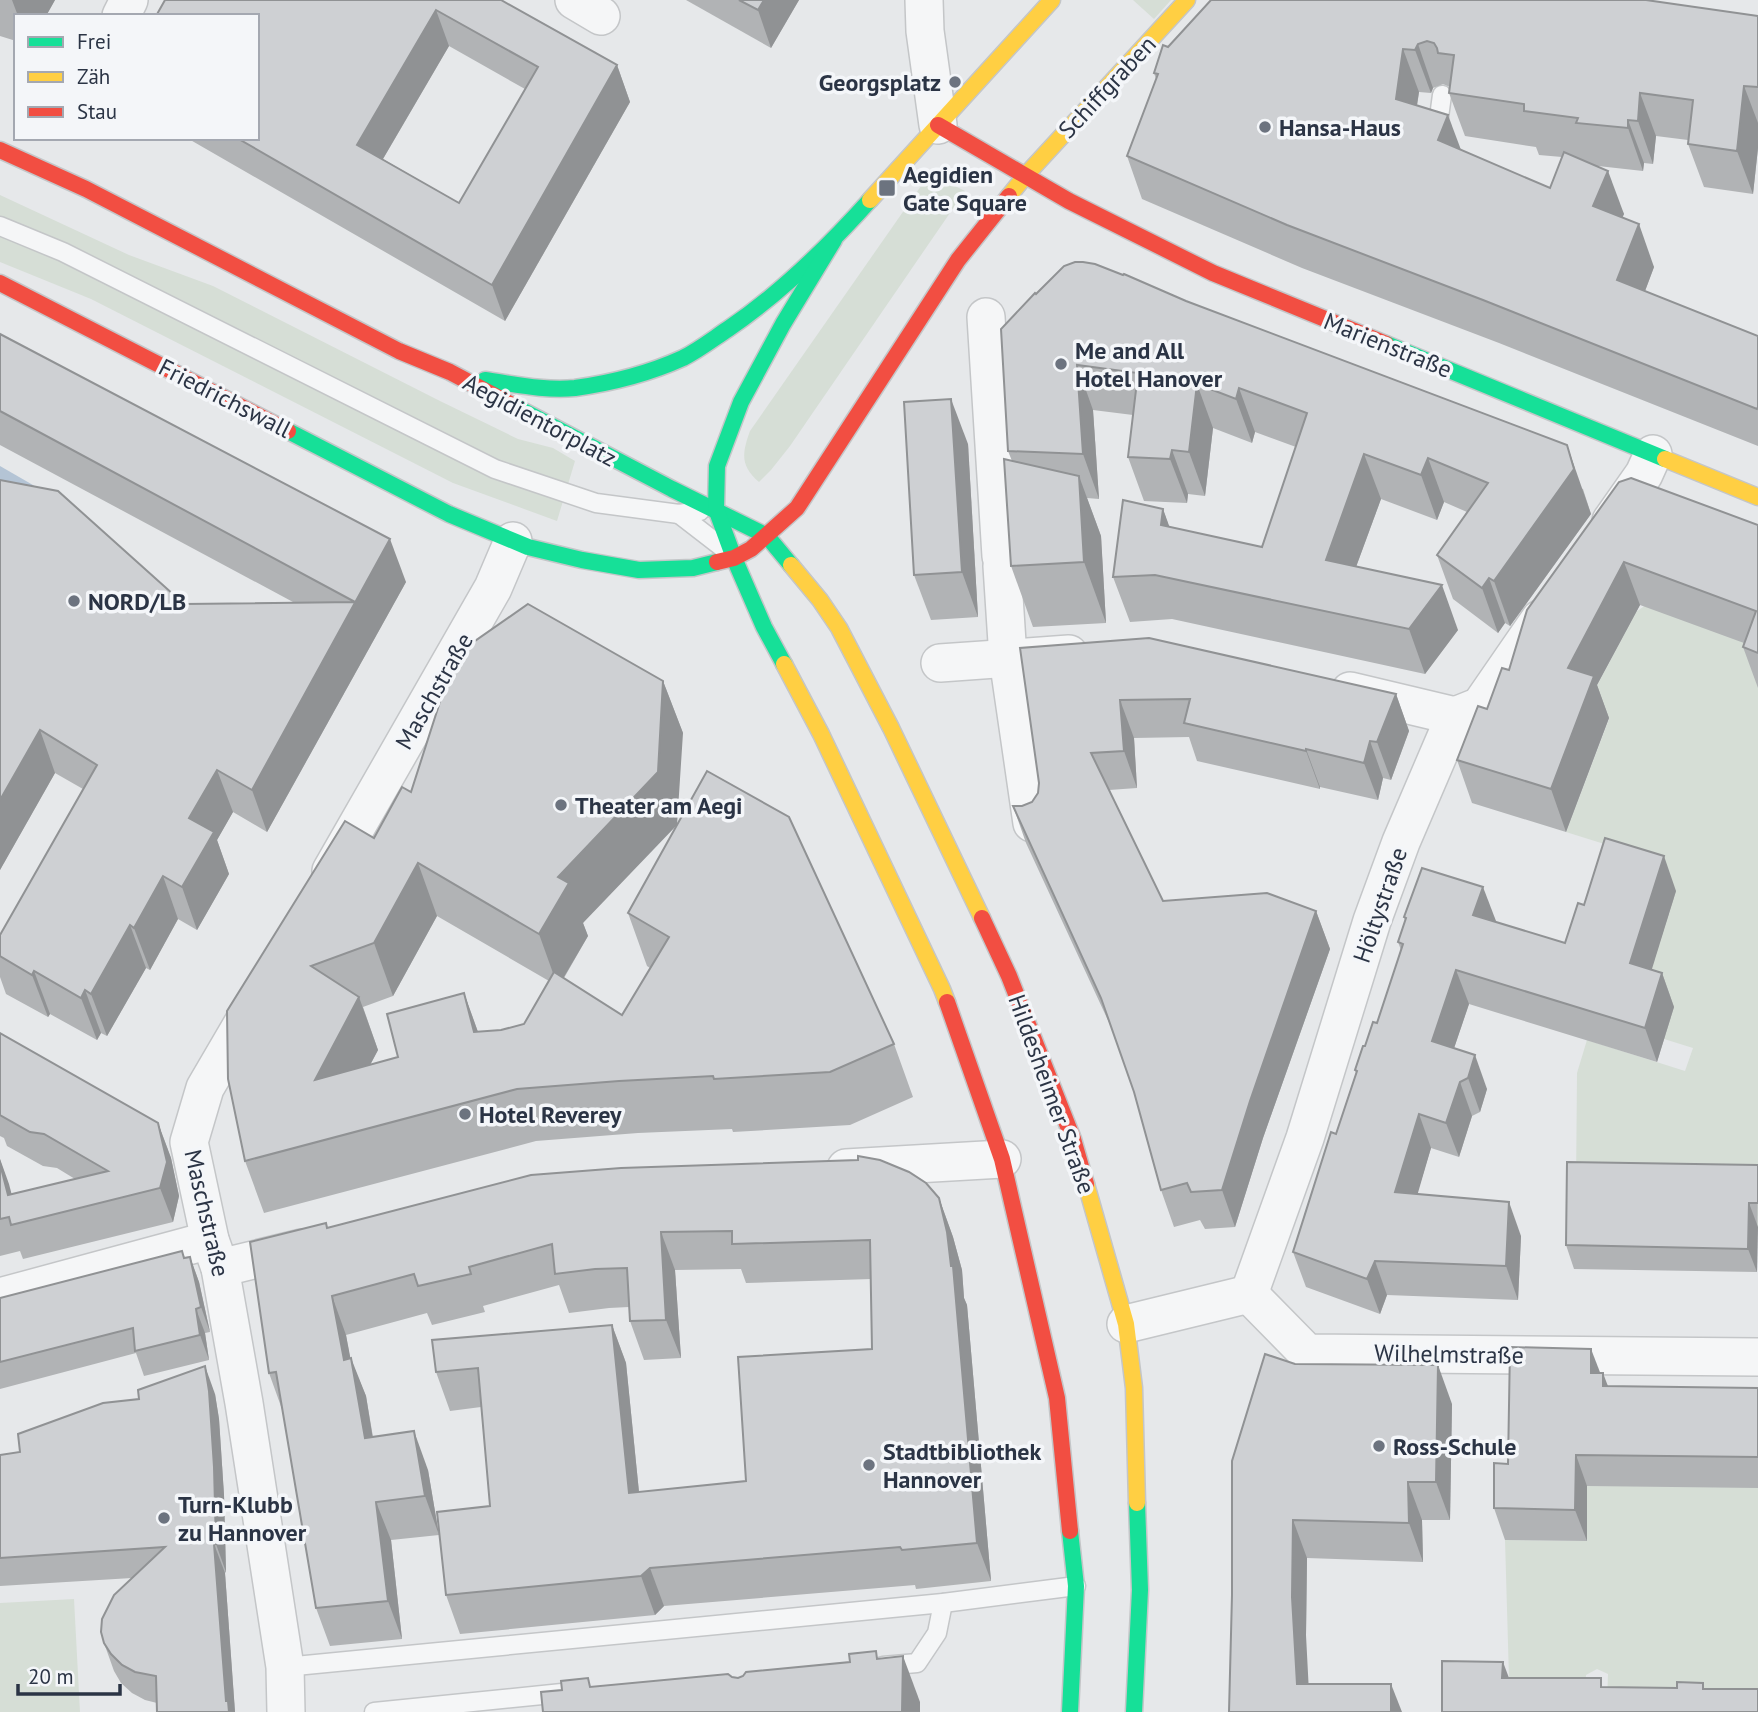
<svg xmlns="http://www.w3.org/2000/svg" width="1758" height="1712" viewBox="0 0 1758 1712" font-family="'PT Sans',sans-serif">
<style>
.green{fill:#d6ded6}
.water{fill:#b4c4d5}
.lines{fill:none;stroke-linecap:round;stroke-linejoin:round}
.lane-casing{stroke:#c4c6c8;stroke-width:21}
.street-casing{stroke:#c4c6c8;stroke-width:40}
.fast-casing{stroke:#c4c6c8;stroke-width:19}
.slow-casing{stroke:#c4c6c8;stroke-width:19}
.jam-casing{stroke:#c4c6c8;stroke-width:19}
.lane{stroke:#f5f6f7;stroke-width:18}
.street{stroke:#f5f6f7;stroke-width:37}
.fast{stroke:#16e098;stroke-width:16}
.slow{stroke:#ffcf43;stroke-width:16}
.jam{stroke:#f24e42;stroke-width:16}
.wall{fill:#b1b3b5;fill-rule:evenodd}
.shaded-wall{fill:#909294}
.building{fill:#ced0d3;stroke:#909294;stroke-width:2;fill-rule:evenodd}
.poi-dot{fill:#6c737f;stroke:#f4f6f9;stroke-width:2.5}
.labels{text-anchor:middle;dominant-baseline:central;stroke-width:7;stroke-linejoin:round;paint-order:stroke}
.poi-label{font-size:24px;font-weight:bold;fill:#2b3445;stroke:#f4f6f9;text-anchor:start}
.street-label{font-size:24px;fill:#2b3445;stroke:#f4f6f9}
</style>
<rect width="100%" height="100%" fill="#e6e8ea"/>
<g class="green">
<path d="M1133,0h38l-17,19z"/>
<path d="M932,179h9l24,12 -175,255 -19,24 -12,12c-19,-16 -17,-29 -9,-51l171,-245z"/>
<path d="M0,195l129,60 84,31 227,115 78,38 35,9 22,13 -18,60 -104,-38 -362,-184 -91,-37z"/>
<path d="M1657,597l101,51v581l-182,-43 1,-113 10,-33 98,31 8,-23 -29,-9 -21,-41 -26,-150 -51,-16 43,-113 -25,-9 52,-98z"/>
<path d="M1577,1455l181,33v218l-151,-3 1,-29 -11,-5 -11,6 -1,19 -76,-16 -4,-138 82,1z"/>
<path d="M74,1599l6,113h-80v-109z"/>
</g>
<path class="water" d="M0,466l52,30 -52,23z"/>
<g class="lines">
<g class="lane-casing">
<g id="lane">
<path d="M1439,117l3,-22"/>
<path d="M0,226l63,26 432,217 101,34 83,11 21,-3"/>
<path d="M679,514l44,34"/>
<path d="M883,1666l34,-3 20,-30 6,-30"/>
<path d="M285,1667l658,-64 133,-17"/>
<path d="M374,1712l188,-19"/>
</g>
</g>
<g class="street-casing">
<g id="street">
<path d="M574,0l27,16"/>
<path d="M924,0l1,31 13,94"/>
<path d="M121,16l8,-16"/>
<path d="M986,317l15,239"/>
<path d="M1611,521l33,-47 9,-20"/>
<path d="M1002,566l6,92 24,165"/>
<path d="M940,663l129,-9"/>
<path d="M1350,691l105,25"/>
<path d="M331,871l162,-283 20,-47"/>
<path d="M253,1006l-48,82 -16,54 21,98 10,28 24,135 41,264 1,45"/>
<path d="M846,1168l156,-9"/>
<path d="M220,1268l82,-20"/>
<path d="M1249,1294l56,-156 67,-217 29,-79 54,-126 25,-10 60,-87"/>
<path d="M1249,1294l58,59 451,4"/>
<path d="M0,1297l210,-57"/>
<path d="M1126,1324l123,-30"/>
</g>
</g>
<g class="fast-casing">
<g id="fast">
<path d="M1386,344l279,115"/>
<path d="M485,380c29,4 60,11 90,8 36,-5 75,-15 108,-30 16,-8 30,-19 45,-29 53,-36 99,-81 142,-129"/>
<path d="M512,405l160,84 95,47 24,29"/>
<path d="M288,431l161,83 79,33 54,13 57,10 54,-2 24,-6"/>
<path d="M784,664l-20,-37 -30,-69 -18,-49 1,-43 24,-64 42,-78 51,-84"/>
<path d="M1070,1712l6,-126 -6,-55"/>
<path d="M1134,1712l6,-122 -3,-87"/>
</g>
</g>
<g class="slow-casing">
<g id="slow">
<path d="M1009,196l17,-21 161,-175"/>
<path d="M870,200l182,-200"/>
<path d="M1665,459l93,38"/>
<path d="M791,565l29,35 19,28 52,100 91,190"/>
<path d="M784,664l37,70 121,255 5,13"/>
<path d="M1086,1184l40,140 8,64 3,115"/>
</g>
</g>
<g class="jam-casing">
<g id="jam">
<path d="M938,125l131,76 144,72 173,71"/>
<path d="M0,150l86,39 313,162 51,21 62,33"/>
<path d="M0,283l288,148"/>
<path d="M717,562l17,-4 17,-9 46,-41 161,-248 51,-64"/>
<path d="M982,918l27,58 64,163 13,45"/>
<path d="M947,1002l55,157 55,239 13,133"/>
</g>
</g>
<use href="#lane" class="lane"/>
<use href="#street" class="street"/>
<use href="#fast" class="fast"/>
<use href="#slow" class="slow"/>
<use href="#jam" class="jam"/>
</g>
<g class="wall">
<path d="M0,0h55l-9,16h-30v25l-16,-5z"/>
<path d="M501,0l116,65 13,37 -125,219 -318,-183h70v-122zM449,46l76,43 -66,114 -76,-44z"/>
<path d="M686,0h113l-28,48z"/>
<path d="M1758,16v132l-5,46 -49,-7 -16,-43v-4l-32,-4 -3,28 -9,-1 -1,8 -45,-5 26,48 -2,3 32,50 -9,24 113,45v110l-259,-103 -197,-75 -160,-69 -15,-43 29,-77 -2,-6 14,-26zM1443,84l7,3 -1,6 16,43 71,11 3,8 23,2 -12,31 -89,-38 -44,-44 2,-14 12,1 2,-5z"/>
<path d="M1035,293l548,196 8,25 -81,112 -5,-3 -7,10 -45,-34 -16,-44 30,-43 -23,-10 -7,18 -56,-21 -25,68 102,63 -33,44 -253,-55 -42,3 -17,-45 50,-68 6,18 93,20 34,-100 -41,-15 -3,11 -39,-15 -8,68 -17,-2 -1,9 -43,-2 -16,-44 5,-42 -40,-5 6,89 -12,-1 14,38 5,87 -73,4 -22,-61 1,-105 -4,-10z"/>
<path d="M0,334l406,248 -139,250 -34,-20 -16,28 12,34 -32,56 -19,-11 -28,51 -4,-2 -39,68 -6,-3 -4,7 -47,-26 -2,3 -42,-23 -6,-17v-42l83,-146 -28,-16 -55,97v-390l184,124 109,-2 -293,-157z"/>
<path d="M968,444l10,173 -47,3 -17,-45z"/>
<path d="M1619,482l139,43v163l-15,-41 1,-4 -104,-38 -43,80 12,33 -43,114 -94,-29 -15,-43z"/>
<path d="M1020,648l376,46 13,37 -18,49 -8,-2 -5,22 -58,-13v2l-123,-28 -8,-24 -55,1 3,50 -28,2 54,111 153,10 14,38 -67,189 -28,89 -30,2 -5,-9 -26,7 -13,-37 -27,-98 -22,-63 -86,-186 -13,-37h9l10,-4 6,-9 1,-10z"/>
<path d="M663,681l20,52 -100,190 5,13 -24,42 58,37 28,-47 -3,-2 -19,-53 266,131 19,53 -63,28 -117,7 -1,-3 -94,4 -102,8 -272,72 -19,-52 -17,-82 146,-241 37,-46zM437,916l112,65 -25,43 -23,6 -23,2 -14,-39 -66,64 -28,8 8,-15 -15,-43 30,-11z"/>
<path d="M1676,891l-25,79 11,3 12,34 -17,55 -188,-58 -15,44 33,41 -7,23 -8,4 -13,41 -28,-9 -14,46 104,42 -3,64 -131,-5 -7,19 -74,-27 -13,-35 43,-118 20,-61 -1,-3 10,-24 12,-23 24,-73 -3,-8 7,-22 -1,-3 91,5 70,21 19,-38z"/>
<path d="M0,1033l158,90 13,35 8,38 -6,26 -150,37 -3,-8 -20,5v-97l11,35 64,-15 -18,-11 -14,-2 -36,-20 -3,-8 -4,-2z"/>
<path d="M1758,1165l-1,107 -183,-3 -8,-24z"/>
<path d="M939,1198l14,39 9,33 2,28 3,7 24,276 -75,8 -1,-4 -251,21 -9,9 -195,19 -14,-39 44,-89 -9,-99 -31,4 -14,-39 176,-47 14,38 13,129 107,-11 126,-132 -1,-70 -125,4 -5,-14 -66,1 6,88 -37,2 -14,-39 -1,-14 -20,1 -40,5 -10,-28 -76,21 2,6 -53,13 -5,-12 -81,22 4,23 16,38 7,41 55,33 11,65 -48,5 11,99 -72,7 -14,-38 -33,-196 -14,-39 57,-150 2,5z"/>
<path d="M190,1257l9,25 11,50 -5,1 4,27 -65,16 -8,-23 -136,36v-91z"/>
<path d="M1295,1364l157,40 -2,116h-28l1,42 -116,-4 -1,77 -77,77 3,-117z"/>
<path d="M1600,1373l8,13 150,2v100l-171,-2v55l-82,-1 -11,-32 14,-44z"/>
<path d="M215,1394l4,25 5,76 2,77 -1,1 10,139h-78v-9l-12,-3 -13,-7 -11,-10 -7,-12 -10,-28 28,-65 -132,8v-131l20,-3z"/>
</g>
<g class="shaded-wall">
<path d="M12,0h43l-9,16h-28z"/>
<path d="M764,0h35l-28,48 -13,-38z"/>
<path d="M436,10l13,36 -79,135 -13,-36z"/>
<path d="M1418,44l15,44 -2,5 -16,-43z"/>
<path d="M1403,49l16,43 -8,50 -15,-43z"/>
<path d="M617,65l13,37 -125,219 -13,-36z"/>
<path d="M1744,86l14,37v25l-5,46 -16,-43z"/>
<path d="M1640,93l16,43 -3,28 -15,-43z"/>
<path d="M1448,115l16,43 -26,-18z"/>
<path d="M1628,120l16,43 -1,8 -15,-43z"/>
<path d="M1608,171l16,43 -15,35 -16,-43z"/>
<path d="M1639,224l15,43 -21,56 -16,-43z"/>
<path d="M1077,365l16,45 6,89 -16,-45z"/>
<path d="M1197,384l16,44 -8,68 -16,-44z"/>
<path d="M1239,388l16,44 -3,11 -16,-44z"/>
<path d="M951,399l17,45 10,173 -16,-45z"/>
<path d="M1567,445l24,69 -81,112 -16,-45z"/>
<path d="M1172,450l16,44 -1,9 -17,-44z"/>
<path d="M1364,454l17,45 -39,106 -16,-45z"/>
<path d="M1428,458l16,44 -7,18 -16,-45z"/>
<path d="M1079,476l22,60 5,87 -22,-61z"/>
<path d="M1163,509l16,44 -18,-28z"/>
<path d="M390,539l16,43 -139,250 -15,-42z"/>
<path d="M1624,562l16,43 -43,80 12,33 -43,114 -15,-43 17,-121z"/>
<path d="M1489,578l16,45 -7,10 -16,-45z"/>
<path d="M1442,585l16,45 -33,44 -16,-45z"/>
<path d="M663,681l20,52 -6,92 -94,98 5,13 -30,51 -19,-53 19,-57z"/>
<path d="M1396,694l13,37 -18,49 -14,-38z"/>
<path d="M1120,700l14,38 3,50 -13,-37z"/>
<path d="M40,730l15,43 -55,97v-70z"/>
<path d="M1370,741l13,37 -5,22 -14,-37z"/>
<path d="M1306,749l14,38v2l-14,-38z"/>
<path d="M217,770l16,42 -16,28 12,34 -32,56 -15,-43 7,-69z"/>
<path d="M1664,856l12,35 -33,107 -13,-35z"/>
<path d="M418,863l19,53 -44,80 -19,-53z"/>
<path d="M163,876l15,43 -28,51 -16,-42z"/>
<path d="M1483,887l13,34 -10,28 -13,-34z"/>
<path d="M1316,911l14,38 -67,189 -28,89 -13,-37 28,-89z"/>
<path d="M130,925l16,43 -39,68 -16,-42z"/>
<path d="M1456,970l13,34 -24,71 -13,-34z"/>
<path d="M34,971l16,43 -2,3 -16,-42z"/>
<path d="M1662,973l12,34 -17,55 -12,-34z"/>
<path d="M85,990l16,43 -4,7 -16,-42z"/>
<path d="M464,993l19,53 -9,-14z"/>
<path d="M359,997l19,53 -44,83 -19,-53z"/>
<path d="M1475,1055l12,34 -7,23 -12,-34z"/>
<path d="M1460,1082l12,34 -13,41 -13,-34z"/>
<path d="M1419,1114l12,34 -23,79 -13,-35z"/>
<path d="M158,1123l13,35 8,38 -6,26 -13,-34z"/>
<path d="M0,1159l9,25 10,39 -11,-28 -8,-31z"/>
<path d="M939,1198l14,39 9,33 2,28 3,7 24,276 -14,-38z"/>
<path d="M1509,1202l12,34 -3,64 -12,-34z"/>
<path d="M1749,1203l9,24 -1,45 -9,-23z"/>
<path d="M661,1232l14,38 6,88 -15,-38z"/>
<path d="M190,1257l9,25 11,50 -9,-25z"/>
<path d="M1375,1261l12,34 -7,19 -13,-35z"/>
<path d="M332,1296l14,39 12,63 -14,-38z"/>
<path d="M196,1309l9,24 4,27 -9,-25z"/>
<path d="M612,1325l14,38 17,169 -14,-39z"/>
<path d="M1591,1349l12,31 -12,-7z"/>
<path d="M351,1358l15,38 13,81 -14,-39z"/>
<path d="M1438,1365l14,39 -2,116 -14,-38z"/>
<path d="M205,1366l10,28 4,25 5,76 2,77 -10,-28z"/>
<path d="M1603,1373l12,32 -12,-19z"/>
<path d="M414,1431l14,39 11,65 -14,-39z"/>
<path d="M1576,1455l11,31v55l-12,-31z"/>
<path d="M1408,1482l14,38 1,42 -14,-39z"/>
<path d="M376,1502l15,38 11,99 -14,-38z"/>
<path d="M1293,1520l14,38 -1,77 4,77 -13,-28 -5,-87z"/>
<path d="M214,1544l11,29 10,139h-6l-3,-11z"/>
<path d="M650,1568l14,38 -9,9 -14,-39z"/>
<path d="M903,1656l17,46v10h-18z"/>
<path d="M1503,1662l6,16h-7z"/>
<path d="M1391,1684l11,28h-11z"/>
</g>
<g class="building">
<path d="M165,0h336l116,65 -125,220 -255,-147h20v-122h-101zM436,10l102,57 -79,136 -102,-58z"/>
<path d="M739,0h25l-6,10z"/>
<path d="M1211,0h435l112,16v71l-14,-1 -7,65 -49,-7 5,-44 -53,-7 -2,28 -10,-1v8l-52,-5 2,-5 -54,-7v-7l-75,-11 5,-38 -16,-2 -1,-5 -3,-5 -7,-2 -9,3 -3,6 -12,-1 -7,50 52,16 -10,25 112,48 14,-36 44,19 -15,35 46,18 -22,56 141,56v71l-1,2 -274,-109 -196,-75 -160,-69 31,-82 -4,-1 9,-28 5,2z"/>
<path d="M1075,262h8l12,2 28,11 1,-1 62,27 381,144 7,24 -80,112 -5,-3 -7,10 -45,-33 51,-72 -60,-25 -7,17 -57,-21 -38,106 116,25 -33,44 -254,-54 -42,2 10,-77 40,9 -2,16 101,22 45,-134 -68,-25 -3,11 -39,-15 -8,68 -17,-2 -2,9 -42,-2 10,-84 -61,-8 6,89 -75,-3 -7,-122 34,-36 1,1 28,-28z"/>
<path d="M0,334l390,205 -138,251 -35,-20 -28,48 25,14 -32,55 -19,-11 -29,52 -4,-3 -39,69 -6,-4 -4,8 -47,-27 -2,4 -32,-19v-21l97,-170 -57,-35 -40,70v-320l58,11 126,113 171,-2 -355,-191z"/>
<path d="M951,399l11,173 -48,3 -10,-173z"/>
<path d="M1004,459l75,17 5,86 -73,4z"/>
<path d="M1631,478l127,47v128l-15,-6 13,-36 -132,-49 -56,106 26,8 -43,113 -94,-29 21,-54 9,3 15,-41 7,2 18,-60 92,-128z"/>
<path d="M528,604l135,77 -5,91 -100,105 11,6 -30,51 -121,-71 -44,80 -63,23 48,31 -44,83 83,-23 -11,-43 77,-21 10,39 27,-2 23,-6 30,-52 68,43 47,-78 -41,-24 79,-142 82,46 105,227 -64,28 -116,7 -1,-3 -94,5 -102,8 -272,72 -17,-82 -1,-68 118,-190 29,17 28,-51 9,5 44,-137z"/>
<path d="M1149,638l247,56 -19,48 -7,-1 -6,22 -58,-14v2l-122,-28 6,-24 -70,1 4,51 -33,2 72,148 104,-8 49,18 -66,190 -28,89 -31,2 -4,-9 -26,7 -27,-98 -33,-94 -88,-192h9l10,-4 6,-9 1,-10 -19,-135z"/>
<path d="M1605,838l59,18 -34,107 32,10 -17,55 -189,-58 -24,71 43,14 -7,23 -8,4 -14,41 -27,-9 -24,78 114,10 -3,64 -131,-5 -8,18 -74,-27 38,-120 5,2 21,-63 -2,-1 8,-24h2l8,-24 4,1 26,-79 -5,-2 8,-24 -2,-1 18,-49 61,19 -10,28 92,28 13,-40 6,2z"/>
<path d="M0,1033l158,90 9,39 -7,26 -149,37 -2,-8 -9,2v-55l8,31 100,-24 -64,-37 -14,-2 -30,-17z"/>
<path d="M858,1156l22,4 29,12 17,11 13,15 8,34 4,34h2l24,277 -75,7 -2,-3 -250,21 -9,8 -195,19 -9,-83 53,-6 -12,-138 -42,4 -4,-32 180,-15 17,168 117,-12 -8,-124 134,-8 -2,-109 -138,4v-13l-71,1 5,88 -36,1 -3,-53 -32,1 -40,5 -3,-30 -83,23 2,7 -53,12 -4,-12 -82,22 12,64 7,-2 14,80 49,-7 11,65 -49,6 12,99 -72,7 -40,-236 -7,1 -19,-131 76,-19 1,5 204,-53 90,-7 237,-8z"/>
<path d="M1567,1162l191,3v38h-9l-1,46 -182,-4z"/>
<path d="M182,1251l2,7 6,-1 11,50 -5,2 4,26 -65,16 -2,-23 -133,34v-64z"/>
<path d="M1510,1347l81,2v24h12v13l155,2v69l-182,-2 -1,55 -81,-2v-45l14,1z"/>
<path d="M1265,1354l30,10 143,1 -2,117h-28l1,41 -116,-3 -1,77 5,87h94v28h-162l3,-117v-134z"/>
<path d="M205,1366l4,25 5,76 2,77h-2l12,157h2l1,11h-72l-1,-36 -21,-4 -13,-7 -11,-11 -7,-11 -3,-11 1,-13 12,-24 51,-48 -165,11v-103l20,-3 -2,-18 85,-31 36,-4 -1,-9z"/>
<path d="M876,1651l1,8 26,-3 -1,56h-359l-2,-20 21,-2 -1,-9 27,-3 2,9 138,-13 4,3 6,1 5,-2 3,-4 104,-10 -1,-8z"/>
<path d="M1442,1661l61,1 -1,16h99v9l76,1v-6l26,1v6h55v23h-316z"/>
</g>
<g class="poi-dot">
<circle cx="955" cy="82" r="7"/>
<circle cx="1265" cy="127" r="7"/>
<rect x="878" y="179" width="18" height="18" rx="3.5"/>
<circle cx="1061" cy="364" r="7"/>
<circle cx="74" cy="601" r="7"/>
<circle cx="561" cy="805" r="7"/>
<circle cx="465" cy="1114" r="7"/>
<circle cx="1379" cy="1446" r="7"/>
<circle cx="869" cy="1465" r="7"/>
<circle cx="164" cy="1518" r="7"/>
</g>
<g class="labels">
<g class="poi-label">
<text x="941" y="82" text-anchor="end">Georgsplatz</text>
<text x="1279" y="127">Hansa-Haus</text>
<text x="903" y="174">Aegidien<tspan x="903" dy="28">Gate Square</tspan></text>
<text x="1075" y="350">Me and All<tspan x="1075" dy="28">Hotel Hanover</tspan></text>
<text x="88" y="601">NORD/LB</text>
<text x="575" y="805">Theater am Aegi</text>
<text x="479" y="1114">Hotel Reverey</text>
<text x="1393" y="1446">Ross-Schule</text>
<text x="883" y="1451">Stadtbibliothek<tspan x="883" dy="28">Hannover</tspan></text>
<text x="178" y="1504">Turn-Klubb<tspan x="178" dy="28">zu Hannover</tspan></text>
</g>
<g class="street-label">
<text transform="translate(1107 87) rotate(-47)">Schiffgraben</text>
<text transform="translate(1388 345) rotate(22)">Marienstraße</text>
<text transform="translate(225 398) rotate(27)">Friedrichswall</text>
<text transform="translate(540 420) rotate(28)">Aegidientorplatz</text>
<text transform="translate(434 691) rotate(-60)">Maschstraße</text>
<text transform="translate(1380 905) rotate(-71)">Höltystraße</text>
<text transform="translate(1052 1094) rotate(70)">Hildesheimer Straße</text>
<text transform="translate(207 1213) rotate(77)">Maschstraße</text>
<text transform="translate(1449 1354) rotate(1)">Wilhelmstraße</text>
</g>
</g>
<rect x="14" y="14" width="245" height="126" fill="#f4f6f9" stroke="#a4a8b1" stroke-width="2"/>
<rect x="28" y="37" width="35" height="10" fill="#16e098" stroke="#a4a8b1" stroke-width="2"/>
<text x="77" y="49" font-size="21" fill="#2b3445">Frei</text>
<rect x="28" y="72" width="35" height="10" fill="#ffcf43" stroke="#a4a8b1" stroke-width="2"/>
<text x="77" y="84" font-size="21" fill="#2b3445">Zäh</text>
<rect x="28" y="107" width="35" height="10" fill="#f24e42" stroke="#a4a8b1" stroke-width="2"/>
<text x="77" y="119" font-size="21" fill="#2b3445">Stau</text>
<path d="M18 1684v10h102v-10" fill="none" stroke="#2b3445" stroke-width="3.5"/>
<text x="28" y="1684" font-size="21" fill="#2b3445" stroke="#f4f6f9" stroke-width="5" paint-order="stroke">20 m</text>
</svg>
